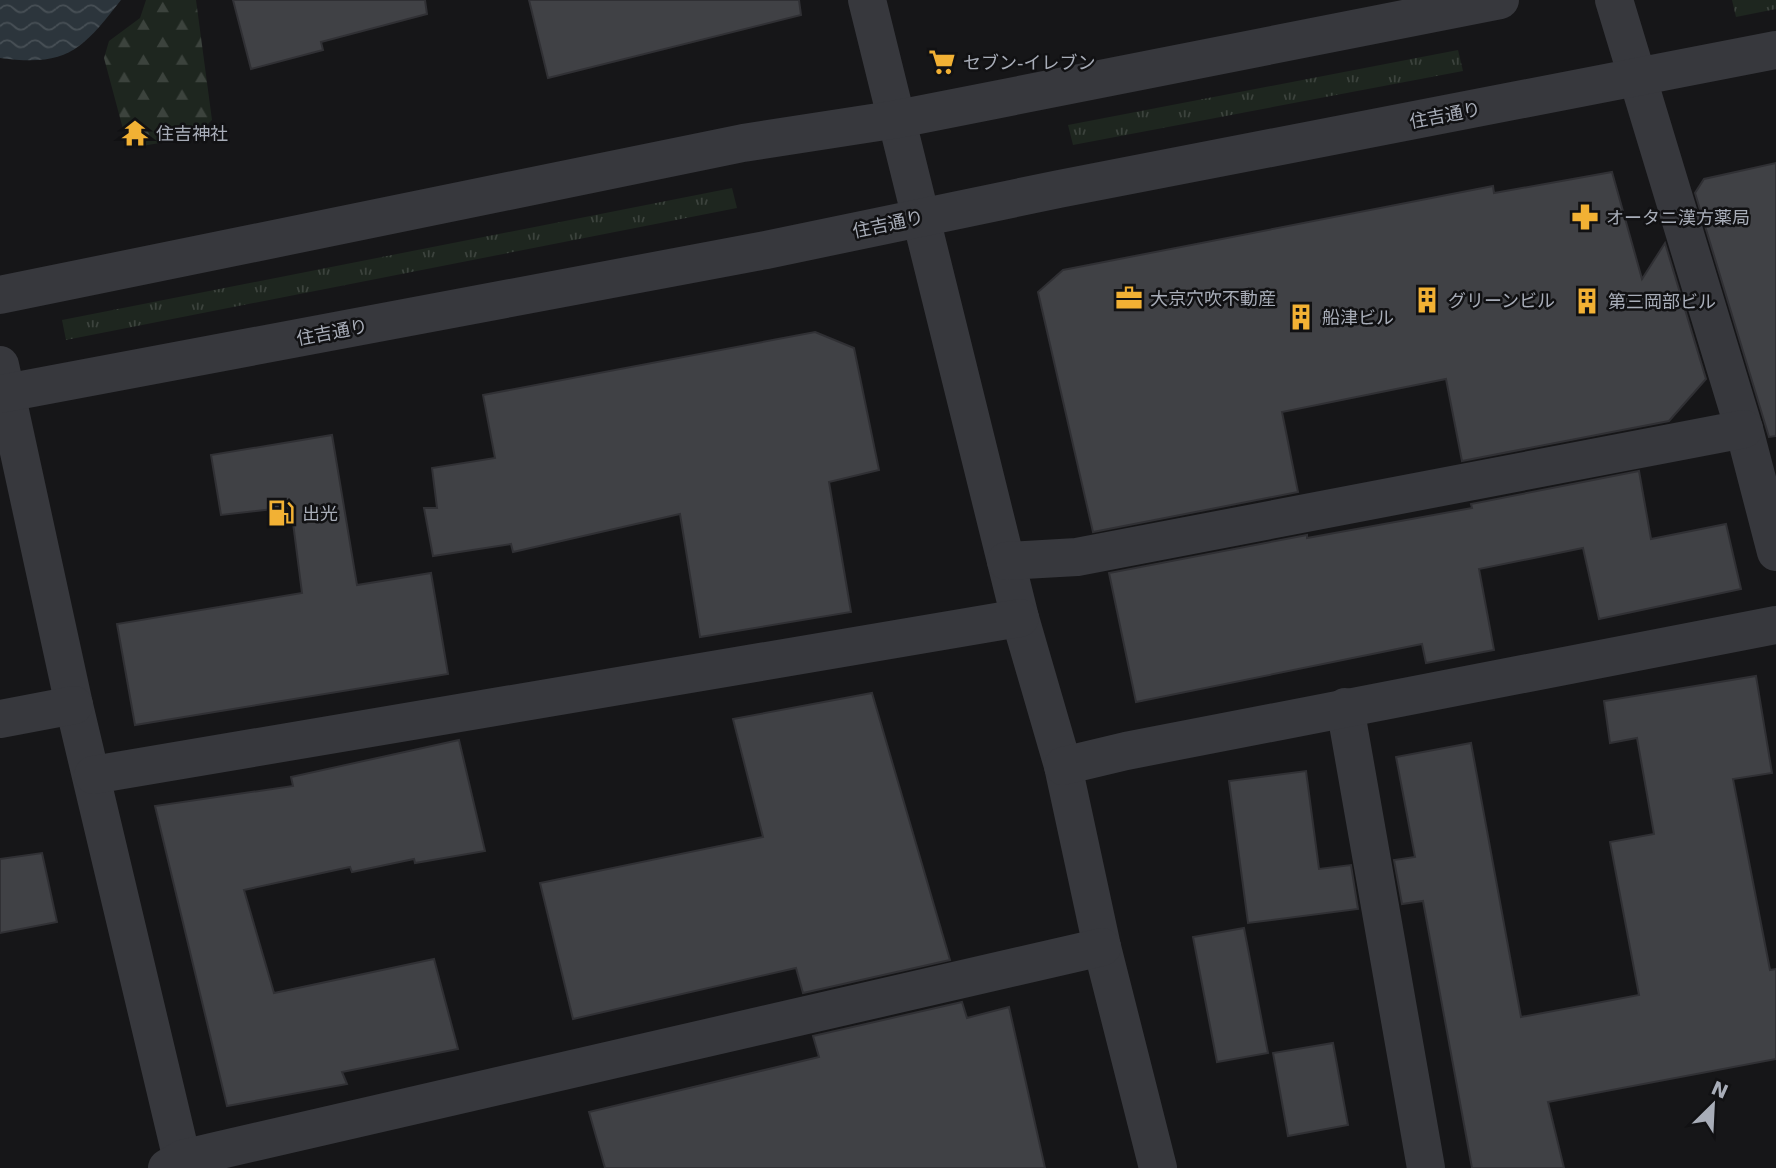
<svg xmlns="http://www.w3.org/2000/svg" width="1776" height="1168" viewBox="0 0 1776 1168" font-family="'DejaVu Sans','Noto Sans JP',sans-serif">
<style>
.grass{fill:url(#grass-tufts)}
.forest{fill:url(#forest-firs)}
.water{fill:url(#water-waves)}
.building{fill:#404145;stroke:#303034;stroke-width:2}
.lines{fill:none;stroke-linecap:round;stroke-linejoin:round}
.minor{stroke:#37383d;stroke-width:38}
.labels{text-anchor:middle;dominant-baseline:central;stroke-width:5;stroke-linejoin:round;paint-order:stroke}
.poi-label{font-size:18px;fill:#a8adb8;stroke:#111113;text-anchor:start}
.street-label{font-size:18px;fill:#a8adb8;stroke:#111113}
</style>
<defs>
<pattern id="grass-tufts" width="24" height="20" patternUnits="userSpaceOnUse" patternTransform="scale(1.75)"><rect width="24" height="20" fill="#1e261f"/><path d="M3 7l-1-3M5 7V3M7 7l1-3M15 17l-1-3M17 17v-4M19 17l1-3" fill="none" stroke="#3c433d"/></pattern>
<pattern id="forest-firs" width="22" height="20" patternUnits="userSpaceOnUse" patternTransform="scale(1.75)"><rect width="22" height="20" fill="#1e261f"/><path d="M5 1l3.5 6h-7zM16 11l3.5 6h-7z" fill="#3c433d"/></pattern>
<pattern id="water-waves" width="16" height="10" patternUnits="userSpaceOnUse" patternTransform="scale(1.75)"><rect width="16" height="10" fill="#2c353c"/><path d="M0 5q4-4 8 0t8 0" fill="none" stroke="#485056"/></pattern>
</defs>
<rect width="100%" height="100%" fill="#161618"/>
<g class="grass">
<path d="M1732,0h44v9l-40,8z"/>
<path d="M1458,50l5,21 -390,74 -5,-20z"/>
<path d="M732,188l5,20 -671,132 -4,-20z"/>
</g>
<path class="forest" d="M146,0h50l16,120 -17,17 -53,9 -19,-17 -19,-71 5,-17 31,-23z"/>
<path class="water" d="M0,0h121c-39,50 -54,67 -121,58z"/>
<g class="building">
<path d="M233,0h192l2,14 -106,28 2,8 -72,19z"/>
<path d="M529,0h270l2,15 -253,63z"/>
<path d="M1776,163v273l-7,1 -74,-244 9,-14z"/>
<path d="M1612,172l30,107 23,-36 41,136 -37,42 -207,40 -16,-82 -164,33 16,80 -205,40 -55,-240 25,-22 430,-84 1,7z"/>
<path d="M815,332l39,16 25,122 -50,12 22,130 -151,25 -20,-123 -167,38 -2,-8 -78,12 -9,-48h13l-5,-40 63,-10 -12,-63z"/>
<path d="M332,435l25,150 74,-12 17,101 -313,51 -18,-101 185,-31 -11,-86 -70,8 -10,-60z"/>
<path d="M1639,471l12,68 75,-15 15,65 -142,30 -16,-71 -49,10 -55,11 15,81 -68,13 -4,-19 -286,58 -27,-129 198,-38v3l165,-30 -1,-4z"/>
<path d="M1756,676l16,97 -39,6 37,191 6,-1v90l-228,43 16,66h-92l-49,-267 -21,3 -8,-44 21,-3 -19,-100 75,-14 50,274 118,-22 -29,-153 44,-8 -17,-96 -27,5 -6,-42z"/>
<path d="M872,693l78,267 -147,33 -7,-25 -223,51 -33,-136 223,-46 -30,-118z"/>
<path d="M459,740l26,111 -70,12 -1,-4 -62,13 -2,-5 -106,23 30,103 160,-34 24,90 -116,23 5,12 -120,22 -72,-300 138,-20 -2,-9z"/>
<path d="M1306,771l13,98 32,-4 7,44 -110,14 -19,-142z"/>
<path d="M42,853l15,69 -57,11v-74z"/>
<path d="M1244,928l24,125 -51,9 -24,-125z"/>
<path d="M962,1002l5,16 42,-11 36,161h-440l-16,-56 230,-55 -6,-21z"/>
<path d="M1333,1043l15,82 -60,11 -15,-83z"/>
</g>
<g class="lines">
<g class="minor">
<path d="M867,0l153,618 43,148 39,181 56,221"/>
<path d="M1614,0l130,429 32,123"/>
<path d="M0,295l743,-152 155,-24 602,-119"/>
<path d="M0,365l74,340 110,463"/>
<path d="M0,394l766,-144 293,-61 717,-139"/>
<path d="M1006,561l71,-4 667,-128"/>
<path d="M1345,707l81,461"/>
<path d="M0,719l74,-14"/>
<path d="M1063,766l63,-15 650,-126"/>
<path d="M93,775l927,-157"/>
<path d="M167,1168l15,-9 34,-8 886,-204"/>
</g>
</g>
<defs>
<g id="supermarket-bare" transform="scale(2.1)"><path d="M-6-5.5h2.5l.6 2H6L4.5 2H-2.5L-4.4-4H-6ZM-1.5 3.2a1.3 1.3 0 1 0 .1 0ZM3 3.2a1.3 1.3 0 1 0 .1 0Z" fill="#f2b134" stroke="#111113" stroke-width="2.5" paint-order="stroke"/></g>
<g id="temple-bare" transform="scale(2.1)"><path d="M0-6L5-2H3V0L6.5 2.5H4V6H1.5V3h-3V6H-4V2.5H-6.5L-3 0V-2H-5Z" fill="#f2b134" stroke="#111113" stroke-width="2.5" paint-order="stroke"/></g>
<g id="pharmacy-bare" transform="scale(2.1)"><path d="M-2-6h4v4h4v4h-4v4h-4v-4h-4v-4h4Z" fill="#f2b134" stroke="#111113" stroke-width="2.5" paint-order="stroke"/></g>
<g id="office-bare" transform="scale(2.1)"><path d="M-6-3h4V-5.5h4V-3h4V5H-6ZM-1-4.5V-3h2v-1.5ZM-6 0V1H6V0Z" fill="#f2b134" stroke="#111113" stroke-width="2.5" paint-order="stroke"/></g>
<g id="building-bare" transform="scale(2.1)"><path d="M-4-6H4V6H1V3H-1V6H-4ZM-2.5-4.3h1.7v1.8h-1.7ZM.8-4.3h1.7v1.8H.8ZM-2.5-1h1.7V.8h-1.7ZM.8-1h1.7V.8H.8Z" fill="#f2b134" stroke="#111113" stroke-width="2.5" paint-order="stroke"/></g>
<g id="fuel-bare" transform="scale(2.1)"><path d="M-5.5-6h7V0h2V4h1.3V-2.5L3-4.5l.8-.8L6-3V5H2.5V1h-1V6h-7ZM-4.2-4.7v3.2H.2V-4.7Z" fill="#f2b134" stroke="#111113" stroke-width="2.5" paint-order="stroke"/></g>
</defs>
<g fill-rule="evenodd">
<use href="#supermarket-bare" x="942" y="62"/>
<use href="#temple-bare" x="135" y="133"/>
<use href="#pharmacy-bare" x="1585" y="217"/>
<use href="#office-bare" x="1129" y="298"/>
<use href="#building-bare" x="1427" y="300"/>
<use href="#building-bare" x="1587" y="301"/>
<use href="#building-bare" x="1301" y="317"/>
<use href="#fuel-bare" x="281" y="513"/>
</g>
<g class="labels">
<g class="poi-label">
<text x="963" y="62">セブン-イレブン</text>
<text x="156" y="133">住吉神社</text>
<text x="1606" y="217">オータニ漢方薬局</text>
<text x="1150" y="298">大京穴吹不動産</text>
<text x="1448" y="300">グリーンビル</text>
<text x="1608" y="301">第三岡部ビル</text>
<text x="1322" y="317">船津ビル</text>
<text x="302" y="513">出光</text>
</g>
<g class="street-label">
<text transform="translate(1445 115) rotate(-11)">住吉通り</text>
<text transform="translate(888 224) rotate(-12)">住吉通り</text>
<text transform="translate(332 332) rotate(-11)">住吉通り</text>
</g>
</g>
<g transform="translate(1713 1105) rotate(24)" stroke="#111113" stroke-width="5" paint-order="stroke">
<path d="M0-5L12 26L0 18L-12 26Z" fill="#a8adb8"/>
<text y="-10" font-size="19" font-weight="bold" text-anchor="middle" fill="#a8adb8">N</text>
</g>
</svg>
